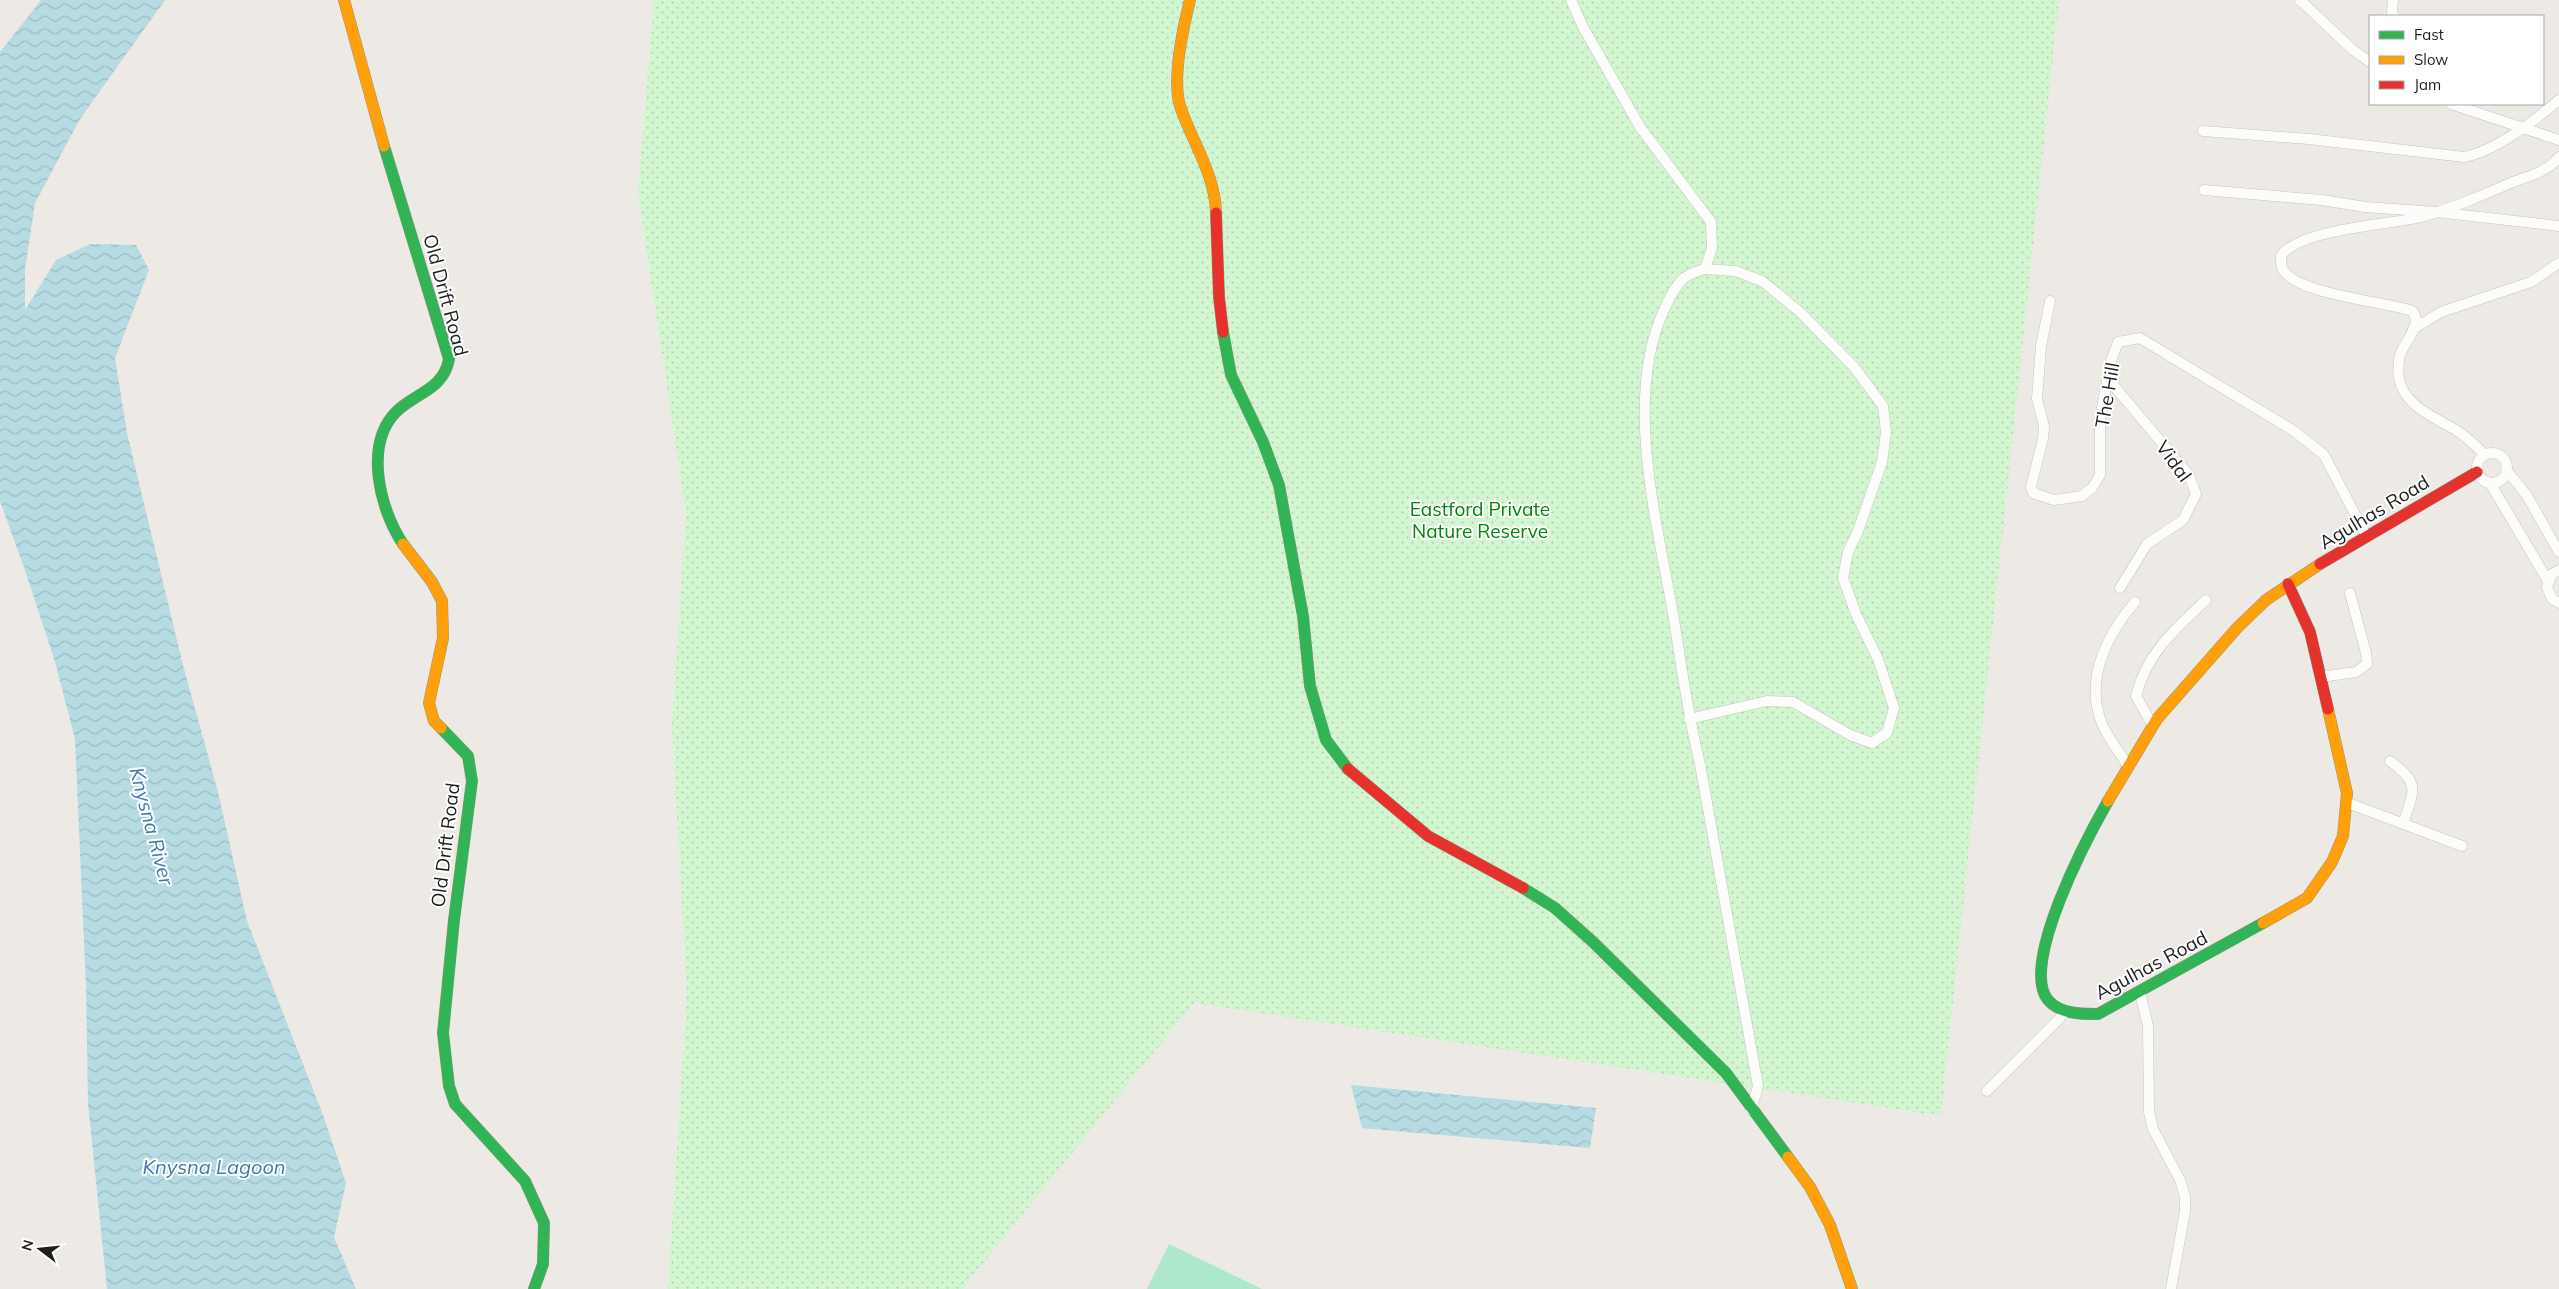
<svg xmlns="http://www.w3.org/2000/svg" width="2559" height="1289" viewBox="0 0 2559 1289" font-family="Mulish,sans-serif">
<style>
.park{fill:url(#park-dots)}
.pitch{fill:#ade8cd}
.water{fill:url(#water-waves)}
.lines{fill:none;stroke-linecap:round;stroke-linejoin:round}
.street-casing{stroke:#c5c4c2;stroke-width:11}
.fast-casing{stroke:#96967e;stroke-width:12}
.slow-casing{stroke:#96967e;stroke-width:12}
.jam-casing{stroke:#96967e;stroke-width:12}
.street{stroke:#fcfcfb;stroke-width:10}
.fast{stroke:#30b455;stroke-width:11}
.slow{stroke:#ff9f0a;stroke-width:11}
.jam{stroke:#e5322d;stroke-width:11}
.labels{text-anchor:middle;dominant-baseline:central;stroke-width:4;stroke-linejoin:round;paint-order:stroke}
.street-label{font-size:19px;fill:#1e1e1e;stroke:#fff}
.park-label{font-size:19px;fill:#008707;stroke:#fff}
.water-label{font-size:20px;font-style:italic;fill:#3f7aaf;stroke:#fff}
</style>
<defs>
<pattern id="park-dots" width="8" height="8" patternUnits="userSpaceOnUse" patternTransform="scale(1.25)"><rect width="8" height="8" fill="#d2f6d0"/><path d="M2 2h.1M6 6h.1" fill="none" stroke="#b4d2b2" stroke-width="1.8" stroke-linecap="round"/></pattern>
<pattern id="water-waves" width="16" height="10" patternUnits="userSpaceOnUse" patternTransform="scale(1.25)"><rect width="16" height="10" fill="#b6dbe3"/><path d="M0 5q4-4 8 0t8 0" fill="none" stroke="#9cbcc2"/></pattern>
</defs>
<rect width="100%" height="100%" fill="#edeae6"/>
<path class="park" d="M654,0h1405l-118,1116 -747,-113 -232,286h-294l19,-296 -15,-268 14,-211 -48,-322z"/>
<path class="pitch" d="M1169,1244l93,45h-115z"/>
<g class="water">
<path d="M41,0h124l-85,119 -45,84 -10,67v40l31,-50 34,-16 46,1 13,25 -34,88 12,75 56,232 35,127 29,129 76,194 23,68 -12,54 22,52h-249l-19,-186 -2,-116 -11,-248 -20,-77 -29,-89 -26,-72v-449z"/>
<path d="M1351,1085l245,23 -6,40 -228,-20z"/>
</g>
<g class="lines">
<g class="street-casing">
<g id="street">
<path d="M1571,0l12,27 57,100 71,95 1,26 -7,21c-7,2 -15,5 -21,9 -9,8 -15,21 -20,32 -40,86 -8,208 8,298 9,52 15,105 28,156l58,322 -7,24"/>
<path d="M2300,0l53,50 17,12"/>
<path d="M2393,0l-1,12 2,4"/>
<path d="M2451,104l108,36"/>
<path d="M2203,131l106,8 155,18c32,-6 70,-36 95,-57"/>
<path d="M2204,190l118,10 43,7 71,5 123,14"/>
<path d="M2050,301l-9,45 -4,53 7,27 -1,13 -12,48 2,6 21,7 28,-4 10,-8 8,-13v-57l11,-57 7,-19 22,-4 154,93 30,24 42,80"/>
<path d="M2413,329l28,-17 90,-30 28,-19"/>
<path d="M2109,380l80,95 7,19 -13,26 -36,24 -27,44"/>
<circle cx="2492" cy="468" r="15"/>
<path d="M2485,455c-9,-9 -18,-18 -29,-25 -21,-13 -52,-23 -57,-52 -1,-7 -1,-15 1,-23 4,-13 24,-31 12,-44 -27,-10 -117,-16 -130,-43 -1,-3 -1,-8 -1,-12 18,-27 107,-31 140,-39 32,-9 62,-22 92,-35 16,-6 36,-11 46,-25"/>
<path d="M2506,470l20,24 33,58"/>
<path d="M2490,483l58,98"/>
<path d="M2559,570l-7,4 -5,13 5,12 7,4"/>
<path d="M2321,677l35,-5 11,-8 -1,-11 -16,-60"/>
<path d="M1689,719l78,-18 26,1 57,33 22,8 15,-10 7,-25 -16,-49 -22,-45 -13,-36 5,-26 10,-21 24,-69 4,-30 -3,-26 -29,-39 -54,-55 -38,-31 -27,-10 -30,-2"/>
<path d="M2153,726l-17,-30c10,-42 40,-68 70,-96"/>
<path d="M2390,761c31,23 24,29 13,63"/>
<path d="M2128,766c-10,-16 -24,-33 -29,-51 -12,-41 10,-83 36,-113"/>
<path d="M2348,803l114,43"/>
<path d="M2140,992l8,34 1,86 4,17 27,51 5,17v14l-14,78"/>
<path d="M1987,1091l78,-78"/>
</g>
</g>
<g class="fast-casing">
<g id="fast">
<path d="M384,146l65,213c-5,30 -33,34 -52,52 -34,33 -17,99 6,133"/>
<path d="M1223,332l8,43 32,67 16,43 24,131 7,70 16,54 22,29"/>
<path d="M441,728l27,28 4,25 -18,139 -11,113 6,53 6,18 70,77 19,42 -1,41 -9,25"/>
<path d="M2108,801c-20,35 -89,164 -60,199 12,14 33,14 50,14l165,-91"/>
<path d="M1523,888l32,20 38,34 133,131 62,84"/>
</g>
</g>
<g class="slow-casing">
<g id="slow">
<path d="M344,0l40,146"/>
<path d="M1190,0c-7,28 -19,82 -9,109 13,36 34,66 35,104"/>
<path d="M403,544l29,38 10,19 1,37 -14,65 5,18 7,7"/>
<path d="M2108,801l49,-82 80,-91 29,-28 54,-36"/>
<path d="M2263,923l44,-25 25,-36 11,-26 4,-43 -19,-84"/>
<path d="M1788,1157l22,30 20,38 22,64"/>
</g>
</g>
<g class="jam-casing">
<g id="jam">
<path d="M1216,213l3,84 4,35"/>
<path d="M2320,564l157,-92"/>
<path d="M2288,584l22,48 18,77"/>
<path d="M1348,769l80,67 95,52"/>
</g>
</g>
<use href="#street" class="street"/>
<use href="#fast" class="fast"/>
<use href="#slow" class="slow"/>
<use href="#jam" class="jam"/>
</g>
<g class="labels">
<g class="street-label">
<text transform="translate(446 295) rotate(75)">Old Drift Road</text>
<text transform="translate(2107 395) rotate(-80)">The Hill</text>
<text transform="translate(2174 461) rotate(54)">Vidal</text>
<text transform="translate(2374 512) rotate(-31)">Agulhas Road</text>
<text transform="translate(445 845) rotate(-83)">Old Drift Road</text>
<text transform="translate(2151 965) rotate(-28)">Agulhas Road</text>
</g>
<g class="park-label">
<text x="1480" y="509">Eastford Private<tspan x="1480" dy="22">Nature Reserve</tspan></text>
</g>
<g class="water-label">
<text transform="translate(152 826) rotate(75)">Knysna River</text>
<text x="214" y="1166">Knysna Lagoon</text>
</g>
</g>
<rect x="2369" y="15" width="175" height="90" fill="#ffffff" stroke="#a5a5a5"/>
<rect x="2379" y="31" width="25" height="8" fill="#30b455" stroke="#a5a5a5"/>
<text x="2414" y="40" font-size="15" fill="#1e1e1e">Fast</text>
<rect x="2379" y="56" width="25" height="8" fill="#ff9f0a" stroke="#a5a5a5"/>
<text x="2414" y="65" font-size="15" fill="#1e1e1e">Slow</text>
<rect x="2379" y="81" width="25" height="8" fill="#e5322d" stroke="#a5a5a5"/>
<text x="2414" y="90" font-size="15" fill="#1e1e1e">Jam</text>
<g transform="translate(40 1249) rotate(286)" stroke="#ffffff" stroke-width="4" paint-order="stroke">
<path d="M0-4L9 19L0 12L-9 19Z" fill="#1e1e1e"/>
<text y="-8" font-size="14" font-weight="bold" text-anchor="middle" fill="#1e1e1e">N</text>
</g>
</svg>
